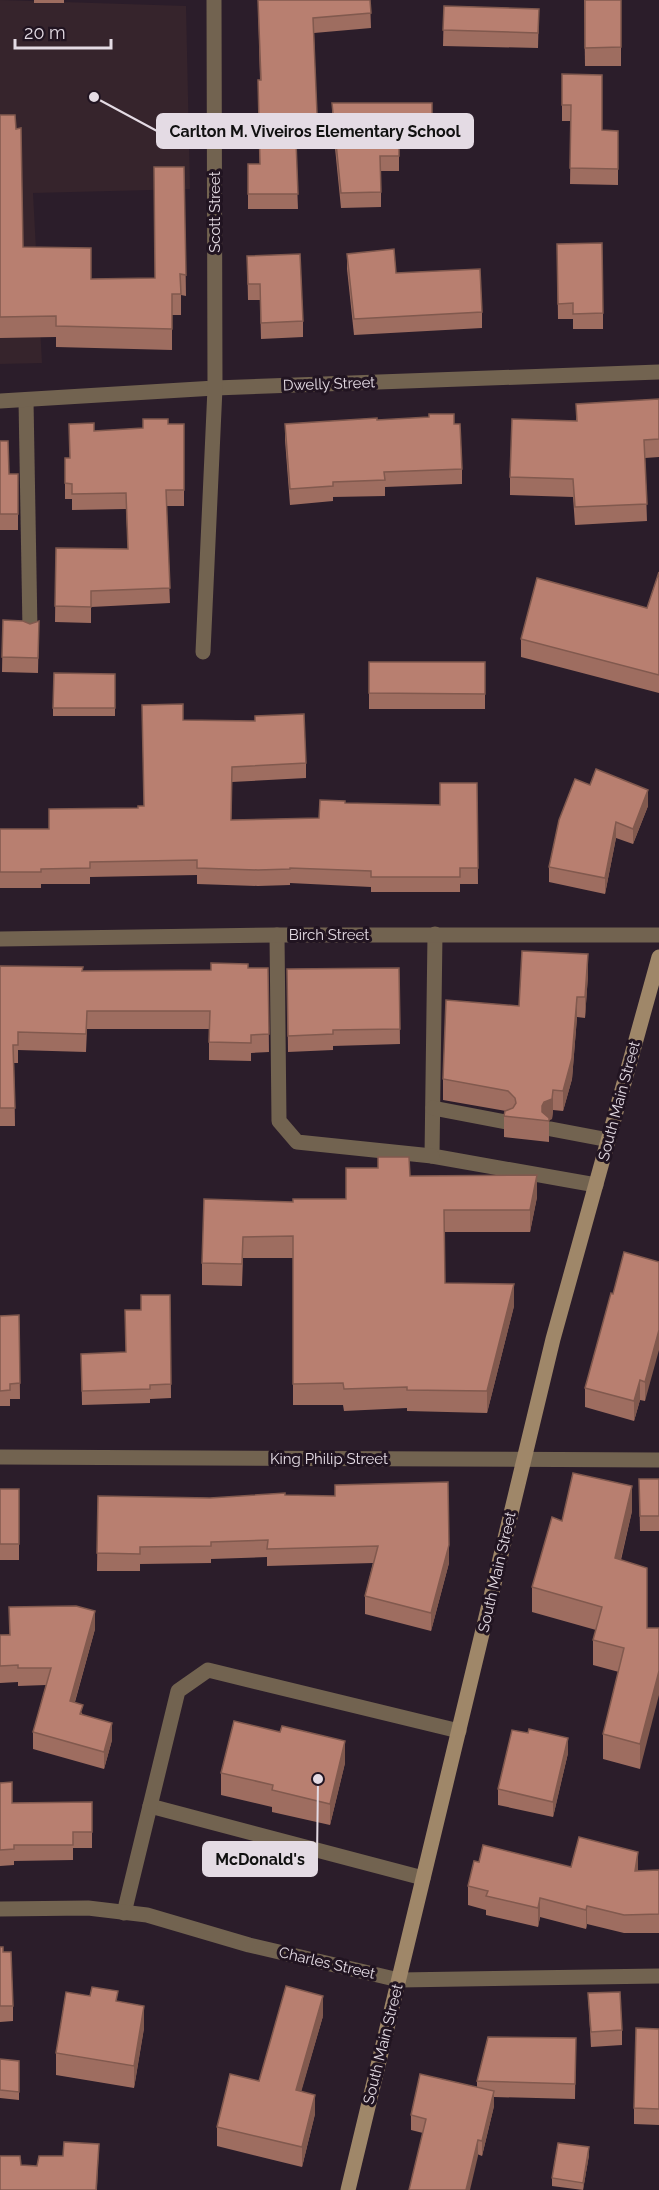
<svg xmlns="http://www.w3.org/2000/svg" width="659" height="2190" viewBox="0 0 659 2190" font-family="Raleway,sans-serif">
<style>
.education{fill:#36242c}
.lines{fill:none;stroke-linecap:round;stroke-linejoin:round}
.service{stroke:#726350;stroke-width:15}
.minor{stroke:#726350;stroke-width:15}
.secondary{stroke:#9f8769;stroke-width:15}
.wall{fill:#9e6d60}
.shaded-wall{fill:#81594e}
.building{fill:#b87f70;stroke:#81594e;stroke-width:1.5}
.labels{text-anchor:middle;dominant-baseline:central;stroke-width:6;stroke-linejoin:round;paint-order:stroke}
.street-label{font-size:15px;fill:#e4dbe4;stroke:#211421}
.leader{fill:none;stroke:#e4dbe4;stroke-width:2}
.callout-dot{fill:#e4dbe4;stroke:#211421;stroke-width:2}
.callout{fill:#e4dbe4;stroke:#e4dbe4;stroke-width:2}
.callout-label{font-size:16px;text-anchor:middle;font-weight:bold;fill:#111}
</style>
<rect width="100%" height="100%" fill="#2b1d2a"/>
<path class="education" d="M0,0l186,6 4,183 -157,4 9,170 -42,1z"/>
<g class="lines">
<g class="service">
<path d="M435,934l-3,222 164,29"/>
<path d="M277,935l2,186 18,21 135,14"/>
<path d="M433,1108l73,14"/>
<path d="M551,1129l58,11"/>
<path d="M150,1806l273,72"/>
<path d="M124,1913l54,-222 30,-21 251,61"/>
</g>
<g class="minor">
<path d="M26,400l4,230"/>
<path d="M0,401l215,-13 444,-16"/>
<path d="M203,652l12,-264 -1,-388"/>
<path d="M0,939l277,-4h382"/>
<path d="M0,1457l659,3"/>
<path d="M0,1909l88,-1 59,7 102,30 150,35 260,-4"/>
</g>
<path class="secondary" d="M348,2190l205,-851 106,-382"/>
</g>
<g class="wall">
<rect x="34" y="0" width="30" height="3"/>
<path d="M258,0h112l1,28 -57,5 3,96 -22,2 3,78h-50v-45h12l-2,-84h2z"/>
<path d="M584,0h37v66h-36z"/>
<path d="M444,6l95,3 -1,39 -95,-2z"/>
<path d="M562,74l40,56 16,1v54l-48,-1 1,-63h-9z"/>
<path d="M332,103h100v44h-33v24h-18v36l-40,1 -9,-90z"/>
<path d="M0,115l23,132 68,32 64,-1 29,-111 2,129 -5,-1v20h-9v35l-116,-3v-10l-56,1z"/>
<path d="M557,244l46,69v16h-30v-10h-15z"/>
<path d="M347,254l49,19 86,39v16l-128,7 -7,-66z"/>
<path d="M247,256l56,65v16l-42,2 -1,-39h-12z"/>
<path d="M659,399v58l-14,1 2,63 -72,4 -2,-28 -63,-2v-18l66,-56v-17z"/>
<path d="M377,420l77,4 8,45v15l-77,3v9l-52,1v4l-43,4 -5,-65v-16z"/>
<path d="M168,424h16v82h-18l4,97 -79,4v16l-36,-1 1,-74 72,1 -2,-40 -54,1v-11h-7v-41h5l24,-27 49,-3z"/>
<path d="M0,441l9,33h9v56h-18z"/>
<path d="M659,572v121l-138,-36v-18l126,-31z"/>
<path d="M3,620l27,4 9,-3 -1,52 -36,-1z"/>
<rect x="369" y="662" width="116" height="47"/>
<path d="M115,674v42h-62v-8z"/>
<path d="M183,720l123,43v15l-74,4 -1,38 88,-2 26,-15 95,2 37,-22 1,101h-18v8h-89v-5l-81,-4v2l-32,1 -61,-2v-9l-107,2v7h-49v4h-41v-59h49l89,-21 6,-2z"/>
<path d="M590,785l58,21 -15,38 -17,-6 -11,56 -56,-12v-15z"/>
<path d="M0,966l83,5 128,-1 57,-2 1,84 -18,1v8l-42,-1v-31h-122l-1,23 -68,-2v13h-4l1,63h-15z"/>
<path d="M399,968l1,76 -67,2v4l-45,2 -1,-83z"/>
<path d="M588,975l-3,43 -8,-1 -5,62 -9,32 -10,-1 -1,9 -3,1v22l-45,-5v-21l2,-5 -63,-11v-21l76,-73z"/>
<path d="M410,1176l127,21 -7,35h-85v51l69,23 -27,107 -80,-2v-3l-63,3 -1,-6h-50v-147h-50l-1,28 -40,-1v-22l91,-61 53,-3z"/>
<path d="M659,1262l-14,139 -5,-1 -6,21 -49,-14v-19l28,-94z"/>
<path d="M170,1295l1,103 -21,1v4l-68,2 -1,-51 45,-2z"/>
<path d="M19,1315l1,84h-10v7h-10v-90z"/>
<path d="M639,1479h20v52h-19z"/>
<rect x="0" y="1489" width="19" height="71"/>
<path d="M285,1495l164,68 -18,68 -66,-17v-18l8,-33 -106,3v-9l-56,2v4l-71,1v7h-43l1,-75 112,2z"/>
<path d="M632,1511l-11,49 26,8 -7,201 -37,-10v-25l16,-62 -26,-7v-25l3,-10 -64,-18v-25l30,-66z"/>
<path d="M95,1629l-20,73 8,13 29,25 -8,29 -71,-20v-17l13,-47 -28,1v-4l-18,1v-48z"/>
<path d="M568,1753l-15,64 -55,-12v-16z"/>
<path d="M345,1763l-15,62 -58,-13v-5l-51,-12v-22z"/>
<path d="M0,1783l12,20 80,-1v46h-19v12l-59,1v4l-14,1z"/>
<path d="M479,1862l159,9 21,-1v63h-35l-37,-9 -1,5 -46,-12 -2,10 -52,-12v-5l-18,-5v-19z"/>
<path d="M0,1947l3,5 10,54v15l-13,1z"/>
<path d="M588,1993l34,37v15l-31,2z"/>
<path d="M118,2002l26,26 -10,60 -78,-13v-22z"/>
<path d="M323,2016l-22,75 14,23 -13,53 -85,-21v-19l42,-46z"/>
<path d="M659,2029v96l-25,-1v-16z"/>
<path d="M576,2038l-1,61 -81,-2v9l-12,50 -59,-23 -12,-3v-15l66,-28v-6z"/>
<path d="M0,2059l19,2v39l-19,-2z"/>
<path d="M589,2155l-6,35 -31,-4v-8z"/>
</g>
<g class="shaded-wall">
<path d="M648,790v16l-15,38v-15z"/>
<path d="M616,822v16l-11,56v-16z"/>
<path d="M588,954v21l-3,43v-21z"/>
<path d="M577,997v20l-5,62 -9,32v-20z"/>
<path d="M553,1090v20l-1,9 -3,1v22v-22h-7v-14z"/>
<path d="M537,1175v22l-7,35v-22z"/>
<path d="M514,1284v22l-27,107v-22z"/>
<path d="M659,1330v20l-14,51v-19z"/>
<path d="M640,1380v20l-6,21v-20z"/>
<path d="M632,1486v25l-17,72v-25z"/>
<path d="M449,1545v18l-18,68v-18z"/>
<path d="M95,1611v18l-25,90v-18z"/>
<path d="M659,1671v24l-19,74v-25z"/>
<path d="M112,1723v17l-8,29v-17z"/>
<path d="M568,1738v15l-15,64v-15z"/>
<path d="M345,1741v22l-15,62v-21z"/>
<path d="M638,1852v19h-3z"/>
<path d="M540,1898v19l-2,10v-19z"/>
<path d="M587,1906v18l-1,5v-19z"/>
<path d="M323,1996v20l-27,94v-20z"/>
<path d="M144,2006v22l-10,60v-22z"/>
<path d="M494,2091v15l-12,50v-15z"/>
<path d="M315,2095v19l-13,53v-20z"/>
<path d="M478,2140v16l-8,34h-4z"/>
<path d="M99,2144l-2,46h-1z"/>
<path d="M589,2147v8l-6,35v-7z"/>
</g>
<g class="building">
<path d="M258,0h112l1,13 -58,5 4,96 -22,1 3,79h-50v-30h12l-2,-84h3z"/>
<path d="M585,0h36v47l-36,1z"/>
<path d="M444,6l95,3 -1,24 -95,-3z"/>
<path d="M562,74l40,1v55l16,1v38l-48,-1 1,-63h-9z"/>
<path d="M332,103h100v29h-33v24h-19l1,36 -40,1z"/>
<path d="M0,115h15l1,14 5,-1 2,119 68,1v31l64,-1 -1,-111h30l2,108 -6,-1 1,20h-9v35l-116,-3v-10l-56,1z"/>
<path d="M602,243l1,70 -30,1v-11l-15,1 -1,-60z"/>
<path d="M394,249l2,24 84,-4 2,43 -128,7 -7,-65z"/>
<path d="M300,254l3,67 -42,2 -1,-39h-12l-1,-28z"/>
<path d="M659,399v40l-15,1 3,64 -72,3 -2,-28 -63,-2 2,-58 65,2 -1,-17z"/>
<path d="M429,414h25v10h6l2,45 -78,3 1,8 -52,2v4l-43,3 -5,-65 92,-6v2l52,-3z"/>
<path d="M143,419h25v5h16v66h-18l4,98 -79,3v16l-36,-1 1,-58 72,1 -2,-56 -54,1v-10l-7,-1v-25h5l-1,-34 25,-1v8l49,-3z"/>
<path d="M0,441h8l1,33h9v40h-18z"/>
<path d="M659,572v103l-138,-36 16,-61 110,30z"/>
<path d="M3,620l20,1 7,3 9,-3 -1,37 -36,-1z"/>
<path d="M369,662h116v32l-116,-1z"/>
<path d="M54,673l61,1v34h-62z"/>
<path d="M183,704v16l72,1v-5l49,-2 2,49 -74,4 -1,53 88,-2 1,-18 25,1v2l95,2v-22h37l1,85h-18v9h-89v-6l-81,-3v1l-32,1 -61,-2v-8l-107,2v6l-49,1v3h-41v-43h49v-20l89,-1v-2h6l-2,-101z"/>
<path d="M596,769l52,21 -15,39 -17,-7 -11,56 -56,-11 10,-47 16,-41 15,6z"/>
<path d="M522,951l66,3 -3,43h-8l-5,61 -9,33 -10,-1 -1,9 -8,3 -2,4v6l7,6v3l-45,-5 1,-5 8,-3 3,-5 -1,-5 -7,-7 -65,-12 3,-79 73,6z"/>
<path d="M211,963l37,1v4h20l1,66 -18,1v8l-42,-1 1,-31h-123l-1,23 -68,-2v13h-5l2,63h-15v-142l83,1 -1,4 129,-1z"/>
<path d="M399,968l1,61 -67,1v4l-45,2 -1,-67z"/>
<path d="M378,1157h31l1,19 127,-1 -7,35h-86l1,73 69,1 -27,107 -80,-1v-3l-63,2 -1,-6 -50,1v-148l-50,1 -1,27 -40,-1 2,-64 89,3v-3h53v-31h32z"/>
<path d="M624,1252l35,10v68l-14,52 -5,-2 -6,21 -49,-13 26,-95 2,1z"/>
<path d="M141,1295h29l1,89 -21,1v4l-68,2 -1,-37 45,-2 -1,-42h16z"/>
<path d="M19,1315l1,68 -10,1v6l-10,1v-75z"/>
<path d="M573,1473l59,13 -17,72 32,10v60h12v43l-19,73 -37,-10 21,-86 -31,-8 9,-33 -70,-20 20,-70 10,4z"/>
<path d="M639,1479h20v37h-19z"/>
<path d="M448,1482l1,63 -18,68 -66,-17 13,-50 -111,3 1,-9 -57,2v4l-71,1v7l-43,-1 1,-57 112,2 75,-5v2l50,1v-11z"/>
<rect x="0" y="1489" width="19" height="55"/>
<path d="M76,1606l19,5 -25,90 13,4 -3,9 32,9 -8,29 -71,-20 18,-64h-33v-3l-18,1v-31h10l-1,-28z"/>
<path d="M234,1721l46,11 2,-6 63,15 -15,63 -58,-14 1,-5 -52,-12z"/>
<path d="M529,1729l39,9 -15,64 -55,-13 14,-59 16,3z"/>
<path d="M12,1782v21l80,-1v30h-19v13h-59v4l-14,1v-67z"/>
<path d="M579,1837l59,15 -3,19 24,-1v44l-35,1 -37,-9 -1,4 -46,-12 -2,10 -52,-12 2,-5 -20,-5 6,-25 5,1 4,-17 88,22z"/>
<path d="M0,1947h3v5h8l2,54h-13z"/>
<path d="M286,1986l37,10 -27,94 19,5 -13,52 -85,-20 13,-53 29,7z"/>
<path d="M92,1987l26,4 -2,10 28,5 -10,60 -78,-13 10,-61 24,4z"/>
<path d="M620,1992l2,38 -31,2 -3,-39z"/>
<path d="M636,2028l23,1v80l-25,-1z"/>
<path d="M488,2037l88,1 -1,46 -98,-3z"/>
<path d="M0,2059l19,2v31l-19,-2z"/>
<path d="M420,2074l74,17 -12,50 -4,-1 -12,50h-57l17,-71 -15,-4z"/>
<path d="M64,2142l35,2 -3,46h-96v-34h20l1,9 16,1 2,-10h24z"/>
<path d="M558,2143l31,4 -6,36 -31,-5z"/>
</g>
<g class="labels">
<g class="street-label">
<text transform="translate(215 212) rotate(-90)">Scott Street</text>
<text transform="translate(329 384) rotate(-2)">Dwelly Street</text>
<text x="329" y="935">Birch Street</text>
<text transform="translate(619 1101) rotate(-75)">South Main Street</text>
<text x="329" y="1459">King Philip Street</text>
<text transform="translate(497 1572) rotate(-77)">South Main Street</text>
<text transform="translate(327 1963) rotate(13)">Charles Street</text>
<text transform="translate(383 2044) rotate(-76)">South Main Street</text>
</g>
</g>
<path class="leader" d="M94 97L157 131M318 1779L317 1859"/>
<g class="callout-dot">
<circle cx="94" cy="97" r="6"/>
<circle cx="318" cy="1779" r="6"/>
</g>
<g class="callout">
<rect x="157" y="114" width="316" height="34" rx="6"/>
<rect x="203" y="1842" width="114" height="34" rx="6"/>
</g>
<g class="callout-label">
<text x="315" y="137">Carlton M. Viveiros Elementary School</text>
<text x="260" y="1865">McDonald's</text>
</g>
<path d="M15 39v9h96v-9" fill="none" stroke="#e4dbe4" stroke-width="3"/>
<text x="24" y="39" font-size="18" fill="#e4dbe4" stroke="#211421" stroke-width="4.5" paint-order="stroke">20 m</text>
</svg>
